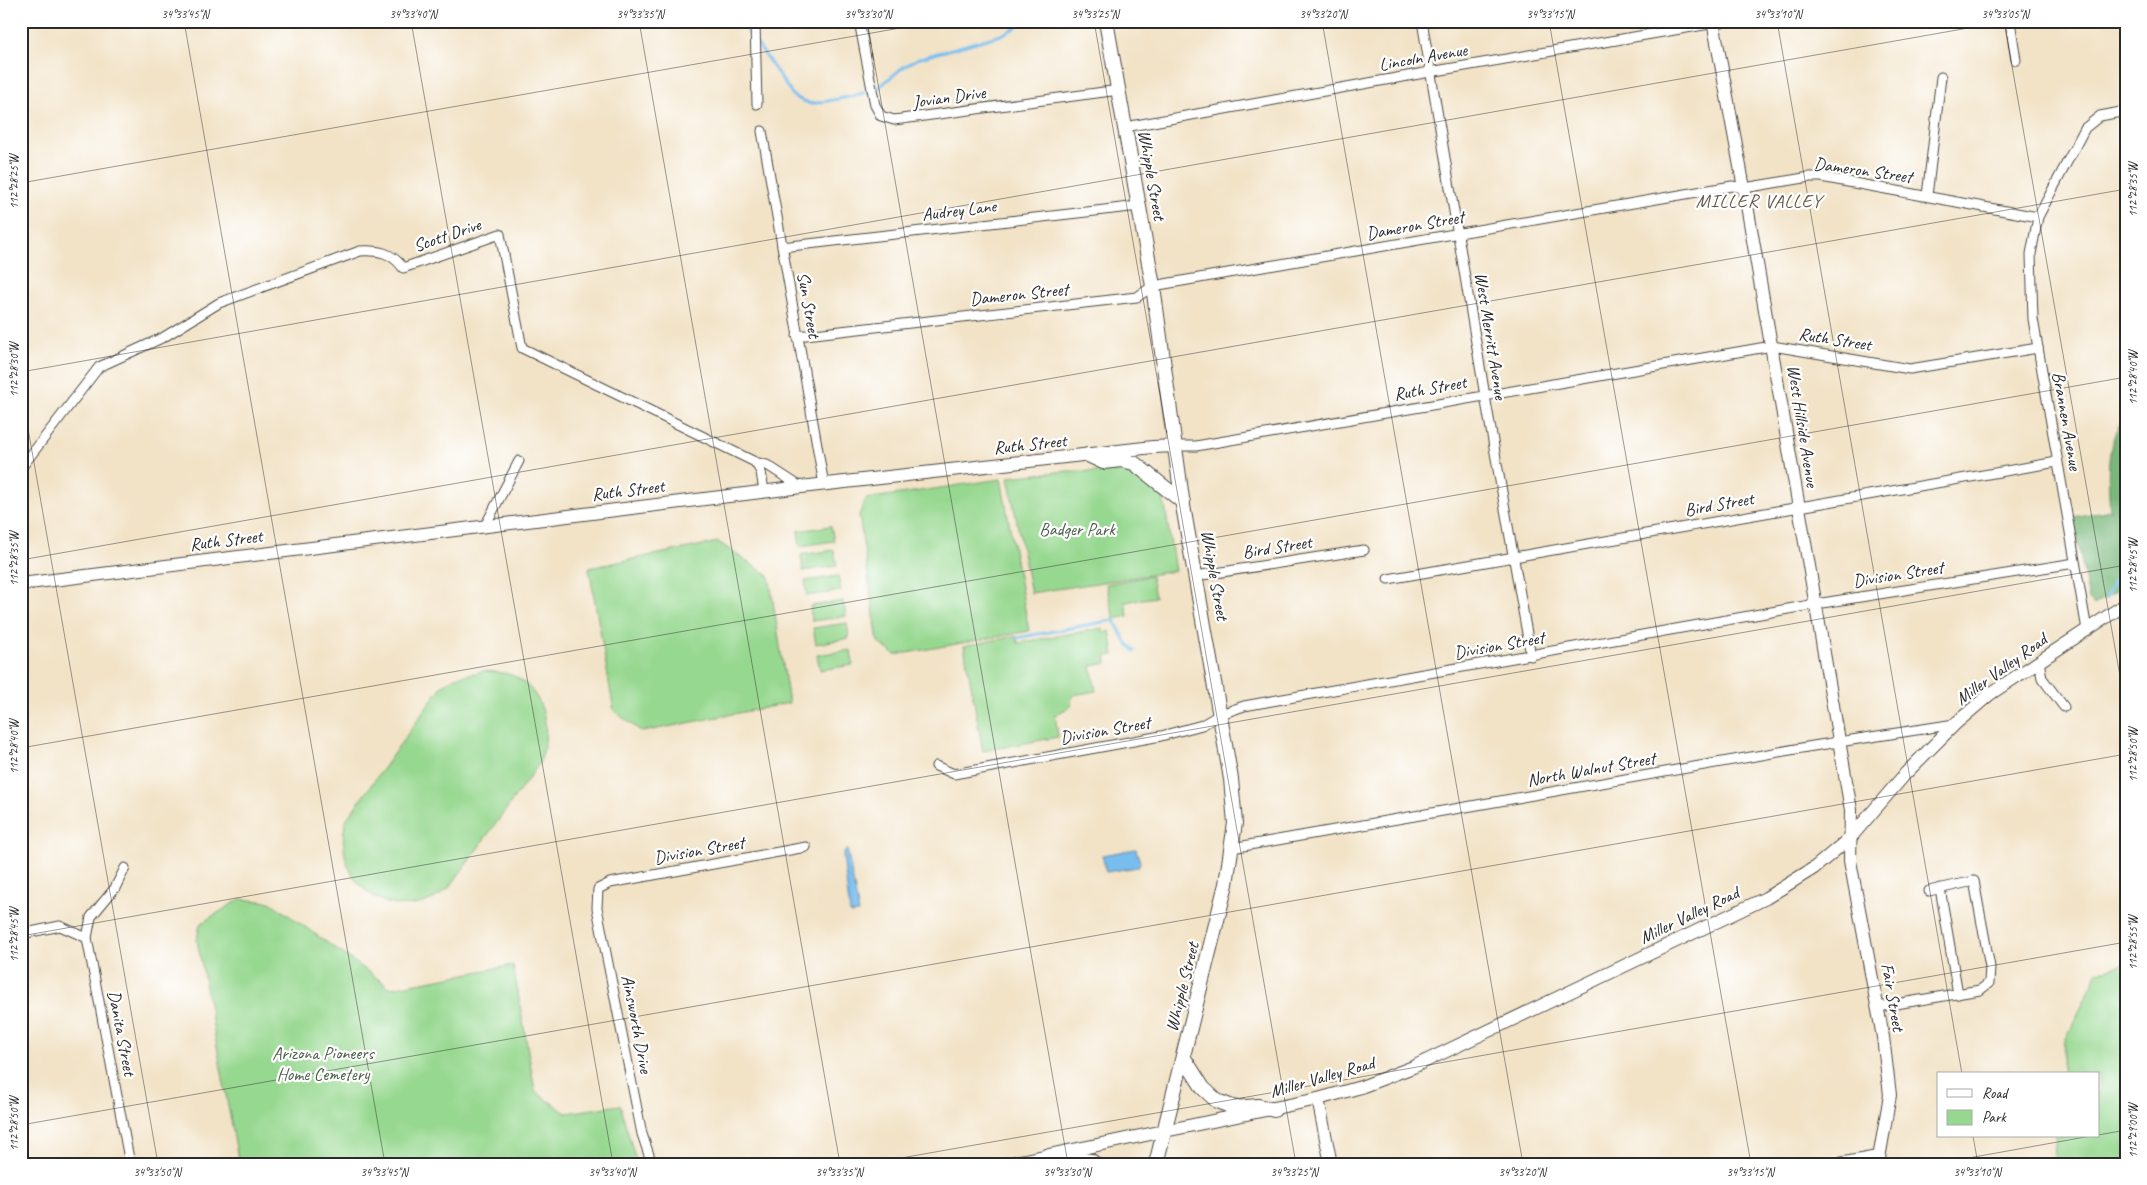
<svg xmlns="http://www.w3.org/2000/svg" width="2147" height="1185" viewBox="0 0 2147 1185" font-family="Caveat,sans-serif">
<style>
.green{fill:#97d890;stroke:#61825e}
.forest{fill:#79b87a;stroke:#527252}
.water{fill:#77beef;stroke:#51748d}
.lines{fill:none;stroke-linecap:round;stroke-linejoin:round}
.stream{stroke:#77beef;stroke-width:3}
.street-casing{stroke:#494742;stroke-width:11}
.secondary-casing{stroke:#494742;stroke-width:14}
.primary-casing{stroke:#494742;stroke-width:16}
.street{stroke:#fff;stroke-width:9}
.secondary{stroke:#fff;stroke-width:12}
.primary{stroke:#fff;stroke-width:14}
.ticks{fill:none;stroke:#2b2b2b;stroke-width:1;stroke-opacity:0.45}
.labels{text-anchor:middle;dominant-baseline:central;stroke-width:4.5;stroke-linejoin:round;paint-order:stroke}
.street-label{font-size:18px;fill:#2b2b2b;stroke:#fff}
.park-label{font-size:18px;fill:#4b5f49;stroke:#fff}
.neighbourhood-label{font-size:19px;letter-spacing:1px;fill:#66584b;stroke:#fff}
.neatline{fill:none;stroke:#2b2b2b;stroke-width:2}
.ticks-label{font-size:12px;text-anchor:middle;fill:#2b2b2b}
</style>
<rect width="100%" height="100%" fill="#fff"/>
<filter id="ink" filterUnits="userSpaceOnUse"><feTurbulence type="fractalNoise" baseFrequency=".02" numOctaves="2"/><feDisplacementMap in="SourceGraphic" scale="10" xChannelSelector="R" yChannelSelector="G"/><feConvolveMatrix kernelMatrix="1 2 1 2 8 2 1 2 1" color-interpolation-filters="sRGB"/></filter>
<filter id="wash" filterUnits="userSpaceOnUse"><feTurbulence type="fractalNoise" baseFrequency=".0096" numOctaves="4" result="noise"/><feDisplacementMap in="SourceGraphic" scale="20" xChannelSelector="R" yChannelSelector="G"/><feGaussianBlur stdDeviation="1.12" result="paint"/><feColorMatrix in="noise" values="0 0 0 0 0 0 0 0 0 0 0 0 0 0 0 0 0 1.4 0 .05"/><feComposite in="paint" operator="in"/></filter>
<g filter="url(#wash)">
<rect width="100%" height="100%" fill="#f2e3c7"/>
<g class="green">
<path d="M1067,471l65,1 22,15 10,13 11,71 -144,22 -23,-116z"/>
<path d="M1001,479l28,152 -134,24 -17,-13 -19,-127 7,-16z"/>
<path d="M831,526l3,15 -34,5 -2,-15z"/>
<path d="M718,542l51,34 20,127 -147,29 -28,-21 -25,-143z"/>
<path d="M834,550l3,16 -34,5 -2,-16z"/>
<path d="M838,576l3,15 -34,5 -2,-15z"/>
<path d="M1151,576l4,21 -30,5 3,14 -14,3 -8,-35z"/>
<path d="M843,601l3,15 -34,5 -2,-15z"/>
<path d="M847,623l2,15 -33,6 -3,-16z"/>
<path d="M1103,628v4l7,-1 4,24 -8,1 1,7 -16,3 5,25 -23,4 -3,12 -15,8 3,22 -75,14 -19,-105 52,-10 2,7z"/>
<path d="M851,650l2,15 -33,5 -3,-15z"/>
<path d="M484,671c9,1 21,1 30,5 33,18 38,57 25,88l-90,124c-51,45 -120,-3 -103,-68l96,-134 13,-9z"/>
<path d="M240,899l30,3 121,86 122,-23 22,126 31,22 54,-8 17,59h-398l-42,-224 3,-16z"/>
<path d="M2126,962v202h-73l3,-28h42v-62h-36l3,-33 33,-69z"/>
</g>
<path class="forest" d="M2126,416v160l-5,12 -27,17 -5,-5 -16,-83 37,-7c-2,-31 -6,-69 16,-94z"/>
<g class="water">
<path d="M847,849l12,64 -9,1 -7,-59z"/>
<path d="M1136,849l4,13 -2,5 -32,5 -4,-17z"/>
</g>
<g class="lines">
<g class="stream">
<path d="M740,21l13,17"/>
<path d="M758,45l36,52 17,7 43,-8 24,-8 24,-20 15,-9 84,-24 14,-7 6,-7"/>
<path d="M2106,598l16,-37 4,-86"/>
<path d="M1017,638l97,-18 12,22 9,9"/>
</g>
</g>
</g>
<g filter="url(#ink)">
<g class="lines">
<g class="street-casing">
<g id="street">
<path d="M755,21l2,83"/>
<path d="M859,21l16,84 6,11 13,4 225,-30"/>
<path d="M1422,21l63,375 46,260"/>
<path d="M2010,21l6,39"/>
<path d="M1125,127l305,-55 297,-51"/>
<path d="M762,131l62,354"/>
<path d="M1927,196l14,-119"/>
<path d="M782,247l357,-41"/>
<path d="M797,336l340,-39 16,-11 579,-100 12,2 66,-11h11l217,40"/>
<path d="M1176,446h20l576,-100 138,23 128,-21"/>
<path d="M21,468l78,-101 65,-30 55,-34 141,-52c18,-1 32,1 43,17l97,-34 22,114 233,114"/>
<path d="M764,491l-3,-19 -6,-10 12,3 34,22"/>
<path d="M485,526l34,-65"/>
<path d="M1196,576l168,-26"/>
<path d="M1388,579l669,-117"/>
<path d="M2087,630l-54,-311 -2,-65 7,-37 47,-89 15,-12 26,-5"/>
<path d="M2039,661l3,17 22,29"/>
<path d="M936,766l18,8 207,-38 41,-11 19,-11 23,-8 572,-102 259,-41"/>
<path d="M1232,848l581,-102 142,-22"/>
<path d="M1940,888l18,106"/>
<path d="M21,934l39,-8 27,12 43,226"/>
<path d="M87,938l4,-21 24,-29 10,-20"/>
<path d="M1878,1007l102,-17 9,-7 1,-16 -16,-86 -45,10"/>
<path d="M652,1164l-10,-30 -45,-226 1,-19 12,-6 196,-36"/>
<path d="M1831,1164l49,-9"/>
</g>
</g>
<g class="secondary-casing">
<g id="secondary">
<path d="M1713,21l31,167 107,622 -1,51 33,176 7,58 -12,69"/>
<path d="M21,584l780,-97 352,-40 23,-1"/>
<path d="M1318,1099l13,65"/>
<path d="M1006,1164l312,-65 43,-12 52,-20 353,-169 48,-30 37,-31 55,-64 49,-49 35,-30 136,-90"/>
</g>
</g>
<g class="primary-casing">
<g id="primary">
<path d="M1106,21l47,265 30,220 48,273 4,44 -9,61 -70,280"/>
<path d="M1088,455l15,7 18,-2 13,3 49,39"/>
<path d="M1184,1058l19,30 14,13 18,7 23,-2 16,4"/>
<path d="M1047,1156l44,5 4,3"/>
</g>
</g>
<use href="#street" class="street"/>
<use href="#secondary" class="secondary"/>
<use href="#primary" class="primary"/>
</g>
</g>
<path class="ticks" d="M184,21l201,1143M411,21l202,1143M639,21l201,1143M867,21l201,1143M1094,21l202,1143M1322,21l201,1143M1549,21l202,1143M1777,21l185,1053M2004,21l122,689M21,183l919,-162M21,372l1987,-351M21,389l137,775M21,560l2105,-371M21,748l2105,-371M21,936l2105,-371M21,1125l2105,-371M2098,1135l28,-5M1973,1136l5,28M867,1164l1259,-222M1935,1164l156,-28"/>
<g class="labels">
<g class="street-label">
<text transform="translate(1423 57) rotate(-10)">Lincoln Avenue</text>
<text transform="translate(949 97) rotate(-8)">Jovian Drive</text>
<text transform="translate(1863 170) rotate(8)">Dameron Street</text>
<text transform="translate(1152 175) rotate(80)">Whipple Street</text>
<text transform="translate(959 210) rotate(-7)">Audrey Lane</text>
<text transform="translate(1415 225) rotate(-10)">Dameron Street</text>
<text transform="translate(447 235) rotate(-19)">Scott Drive</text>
<text transform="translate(1019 294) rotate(-6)">Dameron Street</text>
<text transform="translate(809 305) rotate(80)">Sun Street</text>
<text transform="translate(1491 336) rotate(81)">West Merritt Avenue</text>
<text transform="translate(1835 339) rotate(9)">Ruth Street</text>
<text transform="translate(1430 388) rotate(-10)">Ruth Street</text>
<text transform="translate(2067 421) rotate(80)">Brannen Avenue</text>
<text transform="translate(1803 426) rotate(81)">West Hillside Avenue</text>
<text transform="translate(1030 444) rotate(-6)">Ruth Street</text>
<text transform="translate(628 490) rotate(-7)">Ruth Street</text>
<text transform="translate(1719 504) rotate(-10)">Bird Street</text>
<text transform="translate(226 540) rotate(-7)">Ruth Street</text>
<text transform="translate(1277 547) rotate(-9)">Bird Street</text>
<text transform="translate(1898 574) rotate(-9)">Division Street</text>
<text transform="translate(1215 575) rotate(80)">Whipple Street</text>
<text transform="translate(1499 645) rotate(-10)">Division Street</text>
<text transform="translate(2001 669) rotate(-36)">Miller Valley Road</text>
<text transform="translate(1105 730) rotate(-10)">Division Street</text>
<text transform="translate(1591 769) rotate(-10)">North Walnut Street</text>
<text transform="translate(699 850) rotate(-10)">Division Street</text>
<text transform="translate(1689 915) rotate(-26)">Miller Valley Road</text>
<text transform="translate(1182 987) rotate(-76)">Whipple Street</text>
<text transform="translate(1893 997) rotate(80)">Fair Street</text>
<text transform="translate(637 1024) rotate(79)">Ainsworth Drive</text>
<text transform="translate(122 1033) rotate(79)">Danita Street</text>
<text transform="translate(1322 1077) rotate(-16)">Miller Valley Road</text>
</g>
<g class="park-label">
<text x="1077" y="529">Badger Park</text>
<text x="323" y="1053">Arizona Pioneers<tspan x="323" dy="21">Home Cemetery</tspan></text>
</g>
<g class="neighbourhood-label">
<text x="1759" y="201">MILLER VALLEY</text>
</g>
</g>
<rect width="2147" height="1185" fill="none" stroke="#fff" stroke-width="55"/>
<rect x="1937" y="1072" width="162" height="65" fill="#ffffff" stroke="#aaaaaa"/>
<rect x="1947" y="1089" width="25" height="8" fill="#ffffff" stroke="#aaaaaa"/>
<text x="1982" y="1098" font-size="15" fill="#2b2b2b">Road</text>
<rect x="1947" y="1110" width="25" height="15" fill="#97d890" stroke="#aaaaaa"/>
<text x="1982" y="1122" font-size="15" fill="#2b2b2b">Park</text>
<rect x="28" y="28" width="2092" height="1130" class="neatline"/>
<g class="ticks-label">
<text x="185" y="18">34°33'45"N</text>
<text x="413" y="18">34°33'40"N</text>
<text x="640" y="18">34°33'35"N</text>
<text x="868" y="18">34°33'30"N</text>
<text x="1095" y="18">34°33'25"N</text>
<text x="1323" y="18">34°33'20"N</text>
<text x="1550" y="18">34°33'15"N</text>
<text x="1778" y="18">34°33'10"N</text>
<text x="2005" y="18">34°33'05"N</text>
<text transform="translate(14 182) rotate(-90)" y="4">112°28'25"W</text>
<text transform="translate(2133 190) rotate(-90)" y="4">112°28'35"W</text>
<text transform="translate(14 370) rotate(-90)" y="4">112°28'30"W</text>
<text transform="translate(2133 378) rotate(-90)" y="4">112°28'40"W</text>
<text transform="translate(14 559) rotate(-90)" y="4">112°28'35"W</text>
<text transform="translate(2133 566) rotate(-90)" y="4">112°28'45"W</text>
<text transform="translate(14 747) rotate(-90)" y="4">112°28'40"W</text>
<text transform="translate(2133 755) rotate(-90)" y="4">112°28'50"W</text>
<text transform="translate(14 935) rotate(-90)" y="4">112°28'45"W</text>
<text transform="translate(2133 943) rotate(-90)" y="4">112°28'55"W</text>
<text transform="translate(14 1124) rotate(-90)" y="4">112°28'50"W</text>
<text transform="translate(2133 1131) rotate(-90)" y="4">112°29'00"W</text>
<text x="157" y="1176">34°33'50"N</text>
<text x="384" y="1176">34°33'45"N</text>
<text x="612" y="1176">34°33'40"N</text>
<text x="839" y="1176">34°33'35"N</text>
<text x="1067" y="1176">34°33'30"N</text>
<text x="1294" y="1176">34°33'25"N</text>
<text x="1522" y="1176">34°33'20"N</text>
<text x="1750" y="1176">34°33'15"N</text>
<text x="1977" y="1176">34°33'10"N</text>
</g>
</svg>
